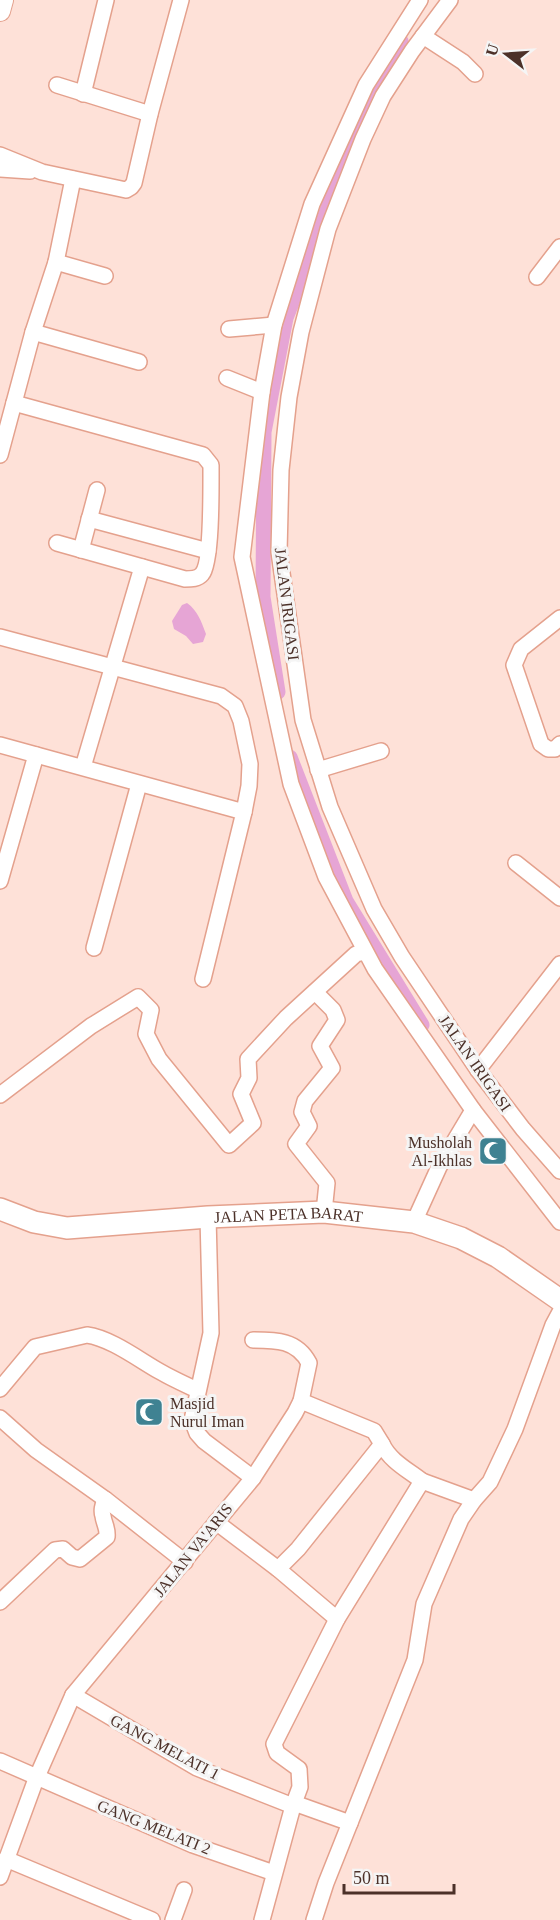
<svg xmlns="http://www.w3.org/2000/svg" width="560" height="1920" viewBox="0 0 560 1920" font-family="'Times New Roman',serif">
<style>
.water{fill:#e6a5d5}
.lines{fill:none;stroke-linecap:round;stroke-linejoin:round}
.canal{stroke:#e6a5d5;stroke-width:15}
.minor-casing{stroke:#e4a18d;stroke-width:18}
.tertiary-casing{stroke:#e4a18d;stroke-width:22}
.secondary-casing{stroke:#e4a18d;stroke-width:24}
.minor{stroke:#fff;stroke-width:15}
.tertiary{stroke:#fff;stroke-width:20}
.secondary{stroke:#fff;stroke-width:21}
.labels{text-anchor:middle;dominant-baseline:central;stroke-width:6;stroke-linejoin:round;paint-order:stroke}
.street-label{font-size:16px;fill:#4c3129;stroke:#f5f5f5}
.poi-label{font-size:16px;fill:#4c3129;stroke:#f5f5f5;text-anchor:end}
</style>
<rect width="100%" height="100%" fill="#fee1d8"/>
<path class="water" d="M187,603c11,8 14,18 19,31l-3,8 -10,2 -7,-8 -12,-7 -2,-8 10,-16z"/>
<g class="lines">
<g class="canal">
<path d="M278,692l-15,-95 1,-165 22,-114 30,-76 37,-107 48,-94"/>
<path d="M290,757l56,144 76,124"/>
</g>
<g class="minor-casing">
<g id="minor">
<path d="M420,0l-54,85 -54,119 -38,121 -12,67 -20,165 49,227 35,93 49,92 98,141 87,112"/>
<path d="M450,0l-38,51 -29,45 -20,43 -35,90 -27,103 -12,65 -8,73 -2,82 24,168 27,87 44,102 28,48 76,113 45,59 37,42"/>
<path d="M423,36l40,26 12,12"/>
<path d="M57,85l93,29"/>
<path d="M83,94l23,-94"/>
<path d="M0,155l42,17 84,18 5,-3 3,-4 16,-69 31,-114"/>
<path d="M0,169l30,2"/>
<path d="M56,262l49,14"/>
<path d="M537,277l23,-30"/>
<path d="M229,329l45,-4"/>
<path d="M33,332l106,30"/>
<path d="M227,378l35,14"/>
<path d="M14,403l189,52 8,10c0,19 1,98 -9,109 -4,5 -11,5 -17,5l-128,-36"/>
<path d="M0,455l33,-123 23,-70 17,-83"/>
<path d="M89,519l119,32"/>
<path d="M81,550l16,-60"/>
<path d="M560,618l-39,31 -7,16 27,79 7,5h7l5,-5"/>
<path d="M0,637l221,59 14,10 6,15 9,43 -1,22 -5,26"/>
<path d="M0,745l244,67 -41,167"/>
<path d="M83,767l59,-200"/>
<path d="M318,770l63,-19"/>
<path d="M516,863l44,35"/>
<path d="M0,881l36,-126"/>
<path d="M94,948l45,-164"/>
<path d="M315,992l18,18 4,10 -17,26 12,22 -27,33 -3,11 7,14 -13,18 31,39 -3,29"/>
<path d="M478,1070l82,-106"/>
<path d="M0,1095l91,-69 47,-29 13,13 -5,24 13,25 70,86 24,-22 -12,-29 8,-16 -1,-19 38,-41 70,-64 9,-2"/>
<path d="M208,1217l3,116 -19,87 5,13 7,8 49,37"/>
<path d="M414,1222l25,-55 34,-57"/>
<path d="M0,1389l35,-42 52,-12c23,3 51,24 72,36 12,7 25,13 38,19"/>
<path d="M0,1418l36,32 69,49 80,63"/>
<path d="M382,1444c8,17 26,26 40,37"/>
<path d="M216,1522l62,47 59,50"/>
<path d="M278,1569l20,-20 84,-105 -8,-13 -73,-30"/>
<path d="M0,1602l55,-52 8,-1 9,8 8,2 27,-22c1,-9 -3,-13 -4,-21 -2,-6 0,-11 2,-17"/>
<path d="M73,1695l124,73 96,38"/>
<path d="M0,1761l193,84 81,28"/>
<path d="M294,1803l56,20"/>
<path d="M6,1859l146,61"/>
<path d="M0,1877l36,-98 37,-84 180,-217 42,-65 6,-12 8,-38c-12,-23 -33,-23 -56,-23"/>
<path d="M173,1920l11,-30"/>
<path d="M262,1920l31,-114 7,-19 -1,-18 -22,-16 -3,-9 63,-125 85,-138 52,19"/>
<path d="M314,1920l12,-37 89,-223 9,-56 37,-85 13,-19 16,-18 25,-53 38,-104 7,-13"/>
</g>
</g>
<g class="tertiary-casing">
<path id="tertiary" d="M0,11l3,-11"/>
</g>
<g class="secondary-casing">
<g id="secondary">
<path id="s1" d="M0,1209l34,13 33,6 141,-11 116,-5 90,10 47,16 37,19 62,43"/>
</g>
</g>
<use href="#minor" class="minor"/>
<use href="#tertiary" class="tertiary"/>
<use href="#secondary" class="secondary"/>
</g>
<defs>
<g id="mosque-square" transform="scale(1.5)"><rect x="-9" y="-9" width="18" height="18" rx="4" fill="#3f8292" stroke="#f5f5f5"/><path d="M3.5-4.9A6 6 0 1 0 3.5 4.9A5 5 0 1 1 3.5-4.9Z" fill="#fff"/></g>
</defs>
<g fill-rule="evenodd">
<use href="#mosque-square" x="493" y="1151"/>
<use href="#mosque-square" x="149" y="1412"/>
</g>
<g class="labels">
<g class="street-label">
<text transform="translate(287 604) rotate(83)">JALAN IRIGASI</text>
<text transform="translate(475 1063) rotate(55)">JALAN IRIGASI</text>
<text stroke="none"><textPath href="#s1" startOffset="292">JALAN PETA BARAT</textPath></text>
<text transform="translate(193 1550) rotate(-51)">JALAN VA'ARIS</text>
<text transform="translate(165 1747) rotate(28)">GANG MELATI 1</text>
<text transform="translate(154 1827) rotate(22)">GANG MELATI 2</text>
</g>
<g class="poi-label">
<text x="472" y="1142">Musholah<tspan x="472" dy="18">Al-Ikhlas</tspan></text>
<text x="170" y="1403" text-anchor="start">Masjid<tspan x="170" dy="18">Nurul Iman</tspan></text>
</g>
</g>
<g transform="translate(506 54) rotate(287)" stroke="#f5f5f5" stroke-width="4.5" paint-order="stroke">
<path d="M0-4.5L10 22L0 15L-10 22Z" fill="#4c3129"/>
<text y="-9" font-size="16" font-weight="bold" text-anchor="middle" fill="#4c3129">U</text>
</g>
<path d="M344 1884v9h110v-9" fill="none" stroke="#4c3129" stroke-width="3"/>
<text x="353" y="1884" font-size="18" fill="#4c3129" stroke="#f5f5f5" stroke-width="4.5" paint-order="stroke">50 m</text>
</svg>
